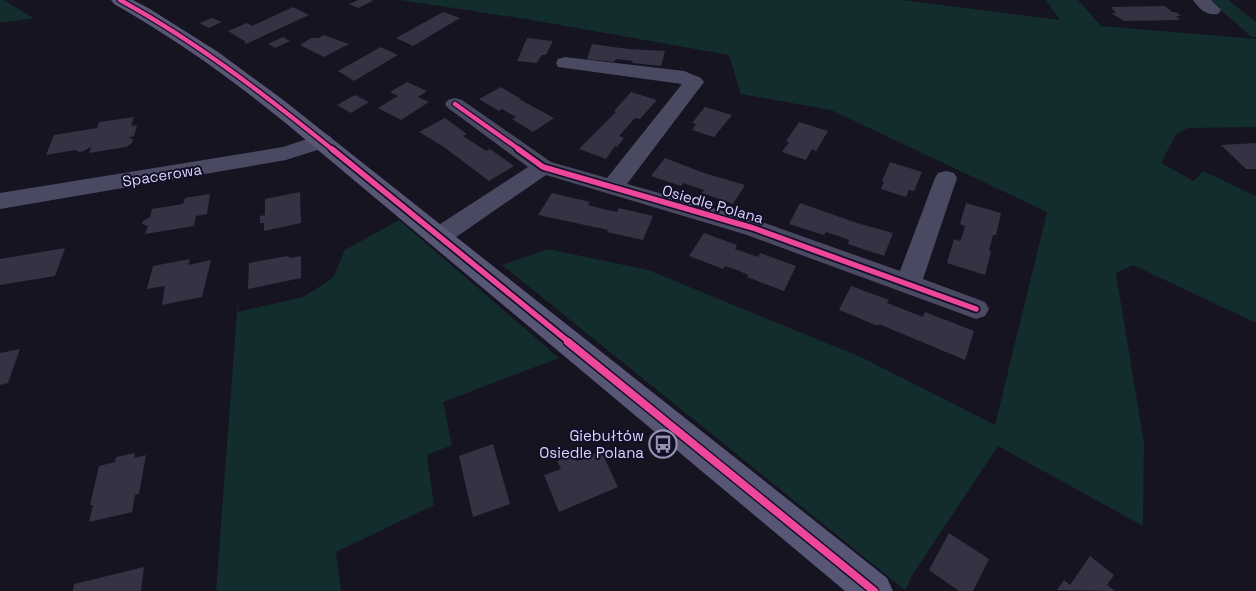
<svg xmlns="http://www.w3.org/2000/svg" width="1256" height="591" viewBox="0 0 1256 591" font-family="'Space Grotesk',sans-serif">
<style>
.green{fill:#132c2d}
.building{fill:#343243}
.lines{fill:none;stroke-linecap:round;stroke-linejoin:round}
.street{fill:#4a4962;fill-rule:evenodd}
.secondary{fill:#575674;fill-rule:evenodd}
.cycleway-far2-casing{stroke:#130f26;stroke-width:7}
.cycleway-far1-casing{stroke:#130f26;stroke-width:9}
.cycleway-casing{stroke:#130f26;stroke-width:11}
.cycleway-far2{stroke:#ed469a;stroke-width:4.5}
.cycleway-far1{stroke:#ed469a;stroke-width:5.5}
.cycleway{stroke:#ed469a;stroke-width:8}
.labels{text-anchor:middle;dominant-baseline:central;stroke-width:4;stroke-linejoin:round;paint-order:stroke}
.street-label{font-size:15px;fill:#d9d4ff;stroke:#130f26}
.poi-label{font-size:15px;fill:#d9d4ff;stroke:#130f26;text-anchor:end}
</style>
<rect width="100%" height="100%" fill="#161421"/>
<g class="green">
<path d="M0,0h3l31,18 -34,5z"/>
<path d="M401,0h502l157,20 -14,-20h32l23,26 155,13v88l-68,1 -12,6 -15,29 33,18 9,-10 53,25v127l-123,-58 -17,8 28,170 -1,83 -145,-80 -85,128 -8,16 -403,-325 46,-16 100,21 215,88 132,67 52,-213 -216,-102 -90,-16 -12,-39 -197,-35z"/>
<path d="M1209,0h19l28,22v15h-4z"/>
<path d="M399,220l160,138 -116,44 9,43 -25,10 7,50 -98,47 5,39h-125l22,-292v13l65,-15 30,-19 12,-28z"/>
</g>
<g class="building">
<path d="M358,0h13l2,1 -15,7 -9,-4z"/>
<path d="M1165,6l7,6h4l5,4h-5l4,4 -56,1 -13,-8h5l-5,-6z"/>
<path d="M293,7l16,8 -63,29 -2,-1 2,-1 -18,-11 19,-8 5,3z"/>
<path d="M443,12l17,6 -47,28 -17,-8z"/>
<path d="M212,18l10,4 -13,6 -10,-5z"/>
<path d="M324,35l25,9 -25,13 -24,-12 11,-7h7z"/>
<path d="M283,37l7,4 -15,7 -7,-4z"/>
<path d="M527,38l26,3 -7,14h-4l-5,8 -20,-2z"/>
<path d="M592,44l36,5 37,2 -4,15 -29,-3 1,-2 -17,-2 -2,3 -27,-3z"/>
<path d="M381,47l17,8 -44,26 -16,-10z"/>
<path d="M407,82l20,9 -9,6 11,5 -28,18 -23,-12 20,-12 -8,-4z"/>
<path d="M501,87l20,12h-2l35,19 -21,14 -21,-13 4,-2 -14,-8 -3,2 -20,-12z"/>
<path d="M631,92l26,8 -17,19 -5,-1 -16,18 5,2 -7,9 -2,-1 -9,13 -27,-10 37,-37 -2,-1z"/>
<path d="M355,95l14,7 -18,11 -14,-8z"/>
<path d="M705,107l27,8 -18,22 -22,-7 4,-6 -4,-1z"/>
<path d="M134,117l-3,9 6,-1 -3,11 -6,2 5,1 -1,4 -6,4 -37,6 2,-6 -7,4 -5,1 -4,-2 -29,5 8,-20 43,-7 2,-6z"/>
<path d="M445,118l22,16 -4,2 11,7 12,8 4,-2 24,17 -25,15 -45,-34 -25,-15z"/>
<path d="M799,122l29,9 -12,20 -4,-2 -6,11 -24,-8 7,-10 -3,-1z"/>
<path d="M1256,143v26h-10l-25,-24z"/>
<path d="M665,158l39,15 41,12 -12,19 -31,-11 2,-3 -21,-7 -2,3 -30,-10z"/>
<path d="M890,162l32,10 -8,19 -5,-1 -3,7 -25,-8 3,-7 -2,-1z"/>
<path d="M300,192l1,31 -37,8v-8h-4v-7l5,-1v-16z"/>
<path d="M552,193l38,9 -2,3 19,5 10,2 2,-4 34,8 -10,24 -36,-8 1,-2 -70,-15z"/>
<path d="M210,194l-3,20 -11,2 -2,10 -49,8 3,-8 -6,-2 1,-3 7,-4 2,-8 31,-5 2,-6z"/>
<path d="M800,203l57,20 36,10 -9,23 -36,-12 1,-4 -11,-4 -12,-4 -2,3 -35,-11z"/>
<path d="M966,203l35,10 -5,22h-3l-4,15 2,1 -6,24 -38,-12 7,-24 6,2 3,-7 2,-8 -5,-2z"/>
<path d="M704,233l33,12 -2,4 23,8 2,-4 36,13 -12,25 -37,-14 1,-2 -11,-5 -12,-4 -2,3 -34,-13z"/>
<path d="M65,248l-10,28 -55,9v-26z"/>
<path d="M287,256l3,2 11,-2v22l-53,11 1,-26z"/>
<path d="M190,259l-2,6 23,-5 -9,37 -40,8 3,-19 -18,3 6,-23z"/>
<path d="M851,286l38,14 -2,3 36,14 2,-5 49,19 -9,29 -86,-36 -1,2 -39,-16z"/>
<path d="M20,349l-12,34 -8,2v-32z"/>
<path d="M493,444l17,60 -37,13 -14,-61z"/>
<path d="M601,451l17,36 -59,25 -15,-37 17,-6 -4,-8 16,-7 4,7z"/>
<path d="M135,453l-1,5 12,-3 -7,39 -4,1 -3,17 -43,10 4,-17h-3l9,-39 16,-4 1,-5z"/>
<path d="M949,533l40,26 -16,32h-14l-30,-21z"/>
<path d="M1090,556l24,19 -7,10 8,6 -58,-1 7,-10 6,5z"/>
<path d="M144,567l-3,24h-68l1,-7z"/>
</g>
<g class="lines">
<g class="street">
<path d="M1193,0h18l10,10 -3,4c-11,2 -19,-5 -25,-14z"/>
<path d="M565,57l119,14 17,7 3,4 -77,102 135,38 138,49 35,-93 3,-5 8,-2 8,2 3,5 -34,101 62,23 4,7 -4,7 -9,3 -232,-85 -198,-59 -97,67 -9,3 -9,-3 -3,-6 3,-6 97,-63 -80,-59 -3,-4 3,-4 7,-2 7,2 89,62 56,16 75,-94 -124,-17 -2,-4 2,-4z"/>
<path d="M322,134l8,2 3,5 -3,5 -44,14 -286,49v-16l283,-46z"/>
</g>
<path class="secondary" d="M111,0h22l17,9 68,43 64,47 605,479 6,13h-48l-557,-466c-55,-45 -112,-86 -174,-121z"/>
<g class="cycleway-far2-casing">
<g id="cycleway-far2">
<path d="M120,0c77,42 145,95 213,150"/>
<path d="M455,104l65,46"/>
</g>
</g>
<g class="cycleway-far1-casing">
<g id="cycleway-far1">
<path d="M332,149l238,194"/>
<path d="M518,149l25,18 210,61 223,81"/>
</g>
</g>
<g class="cycleway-casing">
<path id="cycleway" d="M568,342l306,249"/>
</g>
<use href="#cycleway-far2" class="cycleway-far2"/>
<use href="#cycleway-far1" class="cycleway-far1"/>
<use href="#cycleway" class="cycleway"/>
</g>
<defs>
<g id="bus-ring" transform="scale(1.4375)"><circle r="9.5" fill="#130f26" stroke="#9591b1" stroke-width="1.5"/><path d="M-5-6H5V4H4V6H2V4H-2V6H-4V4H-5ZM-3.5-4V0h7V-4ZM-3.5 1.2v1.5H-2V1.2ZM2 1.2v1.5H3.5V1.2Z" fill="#9591b1"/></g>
</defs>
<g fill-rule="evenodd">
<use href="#bus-ring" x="663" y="444"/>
</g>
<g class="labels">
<g class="street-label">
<text transform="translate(162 175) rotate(-9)">Spacerowa</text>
<text transform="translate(713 204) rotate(16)">Osiedle Polana</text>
</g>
<g class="poi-label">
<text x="644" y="435">Giebułtów<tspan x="644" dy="17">Osiedle Polana</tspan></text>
</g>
</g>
</svg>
